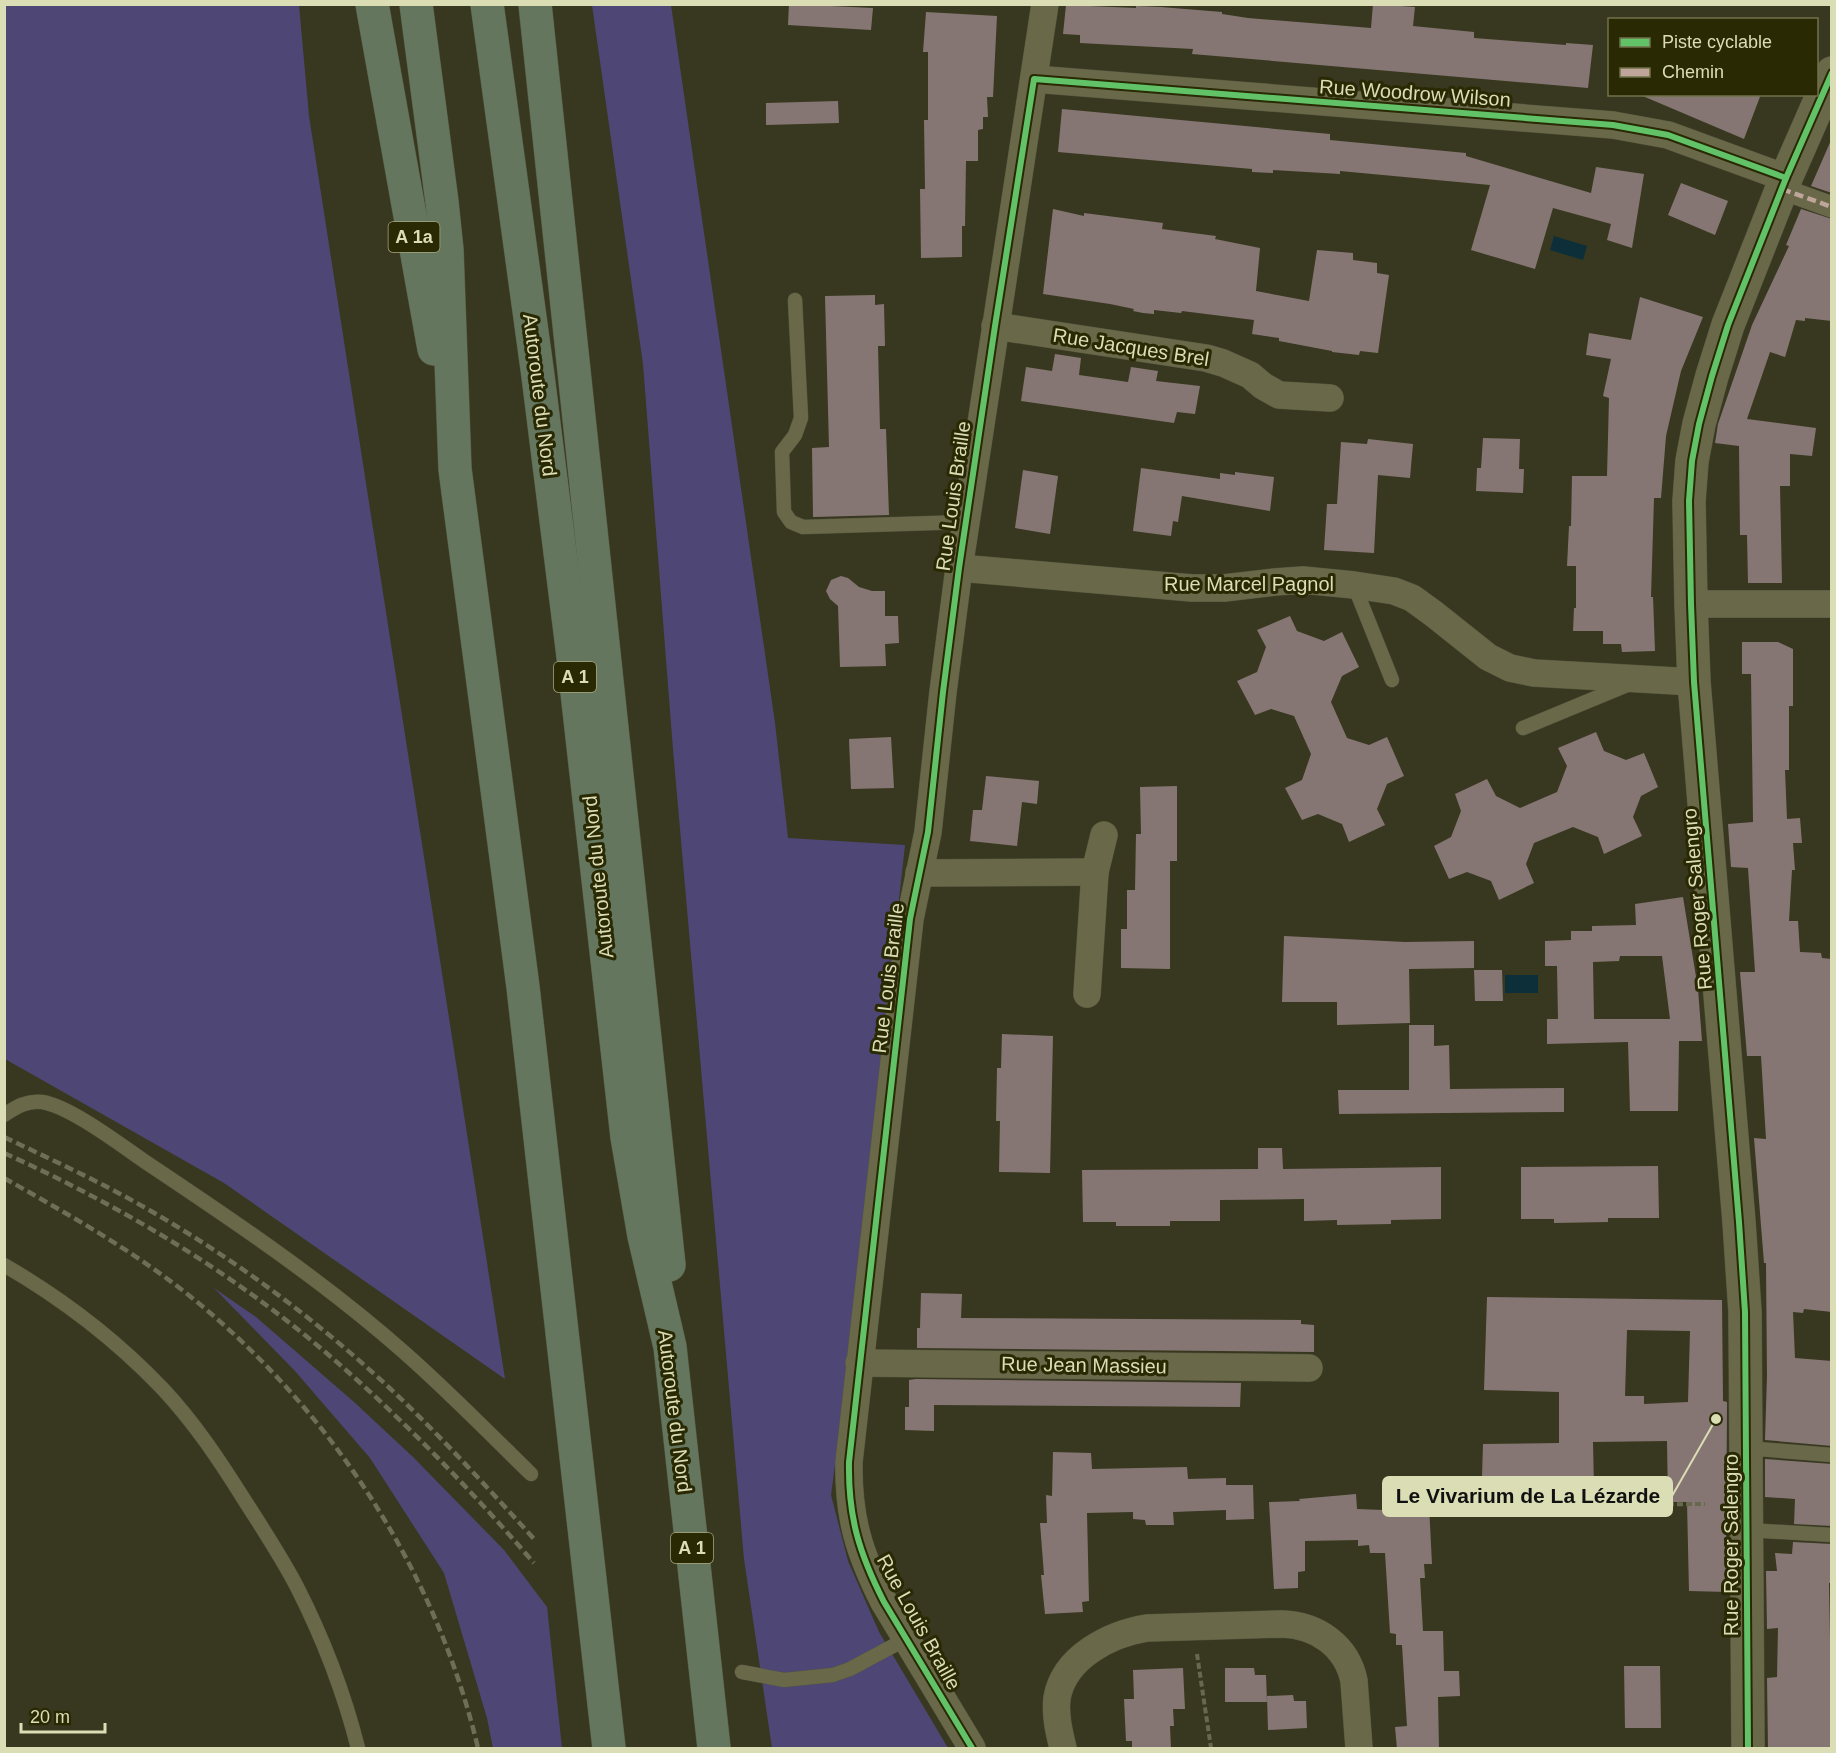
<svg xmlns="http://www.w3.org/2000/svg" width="1836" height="1753" viewBox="0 0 1836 1753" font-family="Helvetica,sans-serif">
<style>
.green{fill:#4e4776}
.water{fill:#0d2f3a}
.building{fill:#867673;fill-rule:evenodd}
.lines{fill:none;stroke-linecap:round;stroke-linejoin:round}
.service-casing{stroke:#55563f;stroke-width:15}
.pedestrian-casing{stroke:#55563f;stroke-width:22}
.minor-casing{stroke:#55563f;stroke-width:28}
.tertiary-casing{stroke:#55563f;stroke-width:34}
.motorway-casing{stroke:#55563f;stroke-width:34}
.path{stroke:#68684f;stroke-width:4;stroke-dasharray:6 3;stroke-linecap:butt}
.service{stroke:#69694a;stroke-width:14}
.pedestrian{stroke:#69694a;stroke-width:21}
.minor{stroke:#69694a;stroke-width:27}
.tertiary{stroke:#69694a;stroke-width:33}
.motorway{stroke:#64775e;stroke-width:33}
.rail{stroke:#6e6e56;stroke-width:4.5;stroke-dasharray:9 4.5;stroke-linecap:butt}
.quiet{stroke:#c0a59a;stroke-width:4.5;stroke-dasharray:9 4.5;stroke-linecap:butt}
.cycleway-casing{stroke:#292904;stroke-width:10}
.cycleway{stroke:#61c268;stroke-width:6}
.labels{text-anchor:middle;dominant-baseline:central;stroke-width:6;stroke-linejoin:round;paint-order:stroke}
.shield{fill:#292904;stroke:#a6a77f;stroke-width:1.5}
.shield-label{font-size:18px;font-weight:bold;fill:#dbddb4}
.street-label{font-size:20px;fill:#dbddb4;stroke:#292904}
.leader{fill:none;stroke:#dbddb4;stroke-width:2}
.callout-dot{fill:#dbddb4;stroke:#292904;stroke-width:2}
.callout{fill:#dbddb4;stroke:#dbddb4;stroke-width:2}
.callout-label{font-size:21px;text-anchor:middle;font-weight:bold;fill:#111}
</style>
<rect width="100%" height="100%" fill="#383820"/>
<g class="green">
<path d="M4,5h295l10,111 196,1263 -281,-196 -219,-124z"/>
<path d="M592,5h79l104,718 13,115 117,7 -62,560 -12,90 17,66 31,71 69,116h-176l-28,-189 -71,-810 -30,-385z"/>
<path d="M214,1288l42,29 98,85 59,55 91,93 43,57 15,141h-69l-6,-30 -43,-145 -74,-115 -75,-87z"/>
</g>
<g class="water">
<path d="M1554,236l33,10 -4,14 -33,-10z"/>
<rect x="1505" y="975" width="33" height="18"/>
</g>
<g class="building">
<path d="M789,4l84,4 -2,22 -83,-5z"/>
<path d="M1373,4l42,3 -2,19 61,6v6l92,7v-2l27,2 -5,43 -396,-34 1,-5 -113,-6v-8l-17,-1 3,-29 70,3v-2l25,1 61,5v2l26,4 123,10z"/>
<path d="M926,12l71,4 -4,81h-6l1,20h-5v12l-5,1v31h-12l-1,65h-3v31l-41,1 -1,-69h5l-1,-69h4v-68h-5z"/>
<path d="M1638,94h123l-17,45z"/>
<path d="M838,101l1,22 -73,2v-22z"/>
<path d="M1062,109l268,25v6l136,13v3l125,37 5,-26 48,7 -12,74 -25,-8 4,-16 -58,-16 -18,61 -64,-19 19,-65 -150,-14v3l-67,-4v3l-21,-1v-3l-194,-17z"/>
<path d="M1832,138v55l-21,-7z"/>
<path d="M1681,183l47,18 -13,34 -47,-20z"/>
<path d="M1053,209l31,7v-3l79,10 -1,6 54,7 -1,3 45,9 -4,43 53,10 8,-51 36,3v7l24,3v10l12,2 -11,78 -18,-2 -1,4 -27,-3v-1l-53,-10v-3l-27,-4 2,-14 -72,-9 -1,2 -27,-3v4l-11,-1 -10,-2 1,-2 -24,-5 -67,-10z"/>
<path d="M1801,209l31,10v102l-27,-3v3l-9,-1 -11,37 -15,-5 -23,67 69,9 -4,28 -22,-2v32h-10l2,97h-34l-1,-48h-7l-1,-89 -24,-3 3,-19 34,-99 37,-79 -3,-1z"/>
<path d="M875,295v10l9,-1 1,42h-7l2,83h6l3,86 -76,2 -1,-69 17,-1 -4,-151z"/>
<path d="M1640,297l63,20 -22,54 -15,65 -5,62h-7l-3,99h2l2,54 -33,1 -1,-8h-18v-13h-30l1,-23h2v-42h-9l2,-40h2l1,-50h35l2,-78 -6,-2 8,-37 -25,-4 3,-22 42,7z"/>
<path d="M1055,354l26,4 -2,17 49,7 3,-15 27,4 -2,10 44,5 -5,28 -18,-2 -3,11 -153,-22 5,-34 26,4z"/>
<path d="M1483,438l37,1 -1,30h5l-1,24 -47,-2 1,-23h4z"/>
<path d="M1368,439l45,5 -3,34 -32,-3 -4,78 -50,-3 3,-46h10l4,-62 26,2z"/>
<path d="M1141,468l79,11v-6l15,2v-3l39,5 -4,34 -88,-15 -4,26 -5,-1 -2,15 -38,-5z"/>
<path d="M1023,470l35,6 -8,58 -35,-6z"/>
<path d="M841,576l7,2 11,9 13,4h13v25h13l1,27 -14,1 1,22 -46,1 -2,-61 -8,-7 -4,-8 5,-11z"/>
<path d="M1290,616l7,15 27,10 18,-9 17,35 -17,9 -11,26 16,36 22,7 18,-8 17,39 -17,8 -10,25 8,16 -36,17 -7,-18 -24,-10 -16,6 -17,-32 17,-8 9,-26 -17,-38 -23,-7 -16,6 -18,-34 20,-9 9,-25 -9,-17z"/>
<path d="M1742,642h36l15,7v57h-4v64h-4l2,49 13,-1 2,25h-9l2,27h-3l-3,51h9l2,31 21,1 1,5 10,1v353l-28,-3 -1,4 -10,-1 2,46 37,3v85l-67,-6 2,-64 -1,-113h-2l-10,-125 12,1 -5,-83h-14l-7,-84h15l-7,-104 -17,-1 -3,-43 25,-2 -2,-148h-9z"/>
<path d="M1596,732l8,19 22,9 18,-7 14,34 -17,9 -8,21 9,19 -38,18 -6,-17 -25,-10 -39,16 -8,21 8,19 -35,17 -8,-19 -24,-9 -18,7 -15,-33 17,-9 10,-26 -6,-17 32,-15 9,17 24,12 37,-16 10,-26 -9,-18z"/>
<path d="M891,737l3,51 -43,1 -2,-50z"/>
<path d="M986,776l53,5 -2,23 -15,-2 -5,44 -47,-5 3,-31h9z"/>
<path d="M1177,786v75h-7v108l-49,-1v-39h6v-39h8l1,-56h5l-1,-47z"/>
<path d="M1683,897l15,92 4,52h-23l-1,70h-48l-2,-69 -81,2v-25h11l-1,-53h-12v-25l26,-1v-9h21v-5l44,-1 -1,-21zM1620,956h42l8,63h-76l-1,-57 26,-1z"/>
<path d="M1284,936l121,6 69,-1v27l-65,1 1,54 -73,2v-23h-55z"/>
<path d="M1474,970h28l1,31h-28z"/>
<path d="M1409,1025h25v21l15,-1 1,44 114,-1v24l-225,2 -1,-24h71z"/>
<path d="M1002,1034l51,2 -3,137 -51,-1 1,-51h-4l1,-53h4z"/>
<path d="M1258,1148h24l1,21 158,-2v52l-50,1v4l-54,1v-5l-33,1v-22l-84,1v21h-50v5h-54v-4h-33l-1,-52 176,-1z"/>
<path d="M1658,1166l1,52h-51v4l-54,1v-4h-33v-52z"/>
<path d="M921,1293l41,1 -1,24 340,2v4l13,1v27l-397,-4v-20h3z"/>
<path d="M1487,1297l235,3 1,101 4,1 -1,168h2v22l-39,-1 -2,-89h-19l-1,-61 -74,1 1,47 -70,1v19h-43l2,-65 76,-1v-51l-75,-2zM1627,1330l63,1 -2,71 -44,2v-8h-19z"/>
<path d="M916,1379l325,4 -1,24 -306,-2v26l-29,-1v-23h4v-27z"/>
<path d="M1053,1452l38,1 1,16 95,-2 1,12 38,-1v7h27l1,34 -28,1v-10l-53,2 1,13h-28l-1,-5 -12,-1v-7l-46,1 2,88 -7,1 1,10 -38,2 -4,-39h3l-4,-52h7l-1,-28 6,1z"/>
<path d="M1765,1459l67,5v62l-38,-2 1,-25 -30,-2z"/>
<path d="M1356,1494l1,15 52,2 -1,-6h21l3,59h-8l1,14h-5l3,53h20l1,40h15l1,25 -22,1 1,52h-42l-2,-22 12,-1 -5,-81h-6v-11l-6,-1 -5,-80h-15l-1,-8 -11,1v-6l-53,1v30l-7,1v16l-24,1 -5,-87 31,-1 -1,-2z"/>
<path d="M1793,1542l39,2v39h-3l3,166h-64l-1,-71 10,-1 1,-49 -11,1 -1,-58h11l-2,-18 17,1z"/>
<path d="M1624,1666h36l1,62h-36z"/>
<path d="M1183,1668l2,41h-12l1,17h-4l1,23h-39v-8h-6l-2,-42h10l-1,-29z"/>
<path d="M1225,1668h29l1,7h11l1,27h-42z"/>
<path d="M1293,1695l1,6h12l1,27 -39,2 -1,-34z"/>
</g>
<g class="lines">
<g class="service-casing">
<g id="service">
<path d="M795,300l6,118 -6,17 -13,17 2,60 7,10 12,5 164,-5"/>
<path d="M1354,585l38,95"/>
<path d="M1523,728l104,-43"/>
<path d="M4,1115c12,-8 23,-15 38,-13 28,4 80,44 105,61 90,60 179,120 259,191 43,38 84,80 125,120"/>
<path d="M4,1265c57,33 112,75 158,123 32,34 58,73 83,113 18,28 37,57 52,86 26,51 47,106 61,161"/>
<path d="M1746,1448l86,7"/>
<path d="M1747,1530l85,5"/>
<path d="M742,1672l42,8 49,-5 17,-6 56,-30"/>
</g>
</g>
<g class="pedestrian-casing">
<path id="pedestrian" d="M1782,189l50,18"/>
</g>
<g class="minor-casing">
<g id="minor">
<path d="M1034,79l579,46 55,10 118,43"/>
<path d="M995,326l211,32 17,5 27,12 13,11 16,9 51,3"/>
<path d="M959,568l233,20h32l51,-6 28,-2 51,5 40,6 18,7 22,16 54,43 22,11 24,5 160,9"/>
<path d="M1691,604h141"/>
<path d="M919,873l176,-1"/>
<path d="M1087,994l8,-122 9,-37"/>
<path d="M859,1363l450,5"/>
<path d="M972,1748l-88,-146c-25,-49 -36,-85 -35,-140l61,-543 18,-87 15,-140 16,-124 86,-564"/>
<path d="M1063,1748c-4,-16 -8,-33 -6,-50 7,-41 53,-64 90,-70l135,-4c35,1 65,22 72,57l5,67"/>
</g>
</g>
<g class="tertiary-casing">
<path id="tertiary" d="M1748,1748l-3,-436 -6,-90 -45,-540 -3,-78 -2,-103 3,-40 7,-37 13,-48 16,-51 58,-147 46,-105"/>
</g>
<g class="motorway-casing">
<g id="motorway">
<path d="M372,4l62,345"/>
<path d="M416,4l26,198 5,48 8,219 68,518 86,761"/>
<path d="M487,4l51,372 34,272 55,489 17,99 26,111 44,401"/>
<path d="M535,4l134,1261"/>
</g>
</g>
<g class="path">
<path d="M1577,1478l1,27 127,-1"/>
<path d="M1197,1654l14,94"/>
</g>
<use href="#service" class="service"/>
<use href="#pedestrian" class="pedestrian"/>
<use href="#minor" class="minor"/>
<use href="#tertiary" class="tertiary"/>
<use href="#motorway" class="motorway"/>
<g class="rail">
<path d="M4,1137c44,21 88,41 131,65 77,43 151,95 219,154 65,56 123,120 181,184"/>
<path d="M4,1153c117,53 230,120 327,204 73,63 140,133 203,206"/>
<path d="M4,1178c69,39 137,77 198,128 136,114 235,270 276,442"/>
</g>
<path class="quiet" d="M1782,189l50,18"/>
<g class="cycleway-casing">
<g id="cycleway">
<path d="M972,1748l-88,-146c-25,-49 -36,-85 -35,-140l61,-543 18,-87 15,-140 16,-124 36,-242 39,-247 579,46 55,10 118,43"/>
<path d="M1748,1748l-3,-436 -6,-90 -45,-540 -3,-78 -2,-103 3,-40 7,-37 13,-48 16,-51 58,-147 46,-105"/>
</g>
</g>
<use href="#cycleway" class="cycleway"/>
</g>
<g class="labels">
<g class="shield">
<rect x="388.5" y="222" width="51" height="30" rx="4.5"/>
<rect x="554" y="662" width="42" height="30" rx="4.5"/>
<rect x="671" y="1533" width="42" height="30" rx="4.5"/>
</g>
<g class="shield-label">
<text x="414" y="237">A 1a</text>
<text x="575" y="677">A 1</text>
<text x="692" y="1548">A 1</text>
</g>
<g class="street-label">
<text transform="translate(1415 93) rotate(4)">Rue Woodrow Wilson</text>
<text transform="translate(1131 347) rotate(9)">Rue Jacques Brel</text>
<text transform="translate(540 395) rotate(83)">Autoroute du Nord</text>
<text transform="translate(953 496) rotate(-82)">Rue Louis Braille</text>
<text x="1249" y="584">Rue Marcel Pagnol</text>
<text transform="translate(598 877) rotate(-96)">Autoroute du Nord</text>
<text transform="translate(1697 899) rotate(-95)">Rue Roger Salengro</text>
<text transform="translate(888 978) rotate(-83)">Rue Louis Braille</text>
<text transform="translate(1084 1365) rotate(1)">Rue Jean Massieu</text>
<text transform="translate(675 1411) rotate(83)">Autoroute du Nord</text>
<text transform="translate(1731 1545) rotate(-90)">Rue Roger Salengro</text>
<text transform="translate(919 1622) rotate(61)">Rue Louis Braille</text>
</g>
</g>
<path class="leader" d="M1716 1419L1672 1496"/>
<circle class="callout-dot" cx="1716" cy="1419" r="6"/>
<rect class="callout" x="1383" y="1477" width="289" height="39" rx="6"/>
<g class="callout-label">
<text x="1528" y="1503">Le Vivarium de La Lézarde</text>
</g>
<rect width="1836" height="1753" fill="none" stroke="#dbddb4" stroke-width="12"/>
<rect x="1608" y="18" width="210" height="78" fill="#292904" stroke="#70714a" stroke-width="1.5"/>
<rect x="1620" y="38" width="30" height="9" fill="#61c268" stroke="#70714a" stroke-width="1.5"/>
<text x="1662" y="48" font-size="18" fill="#dbddb4">Piste cyclable</text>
<rect x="1620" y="68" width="30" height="9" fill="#c0a59a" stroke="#70714a" stroke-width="1.5"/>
<text x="1662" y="78" font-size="18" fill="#dbddb4">Chemin</text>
<path d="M21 1723v9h84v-9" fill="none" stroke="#dbddb4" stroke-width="3"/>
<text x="30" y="1723" font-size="18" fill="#dbddb4" stroke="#292904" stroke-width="4.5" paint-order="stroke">20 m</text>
</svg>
